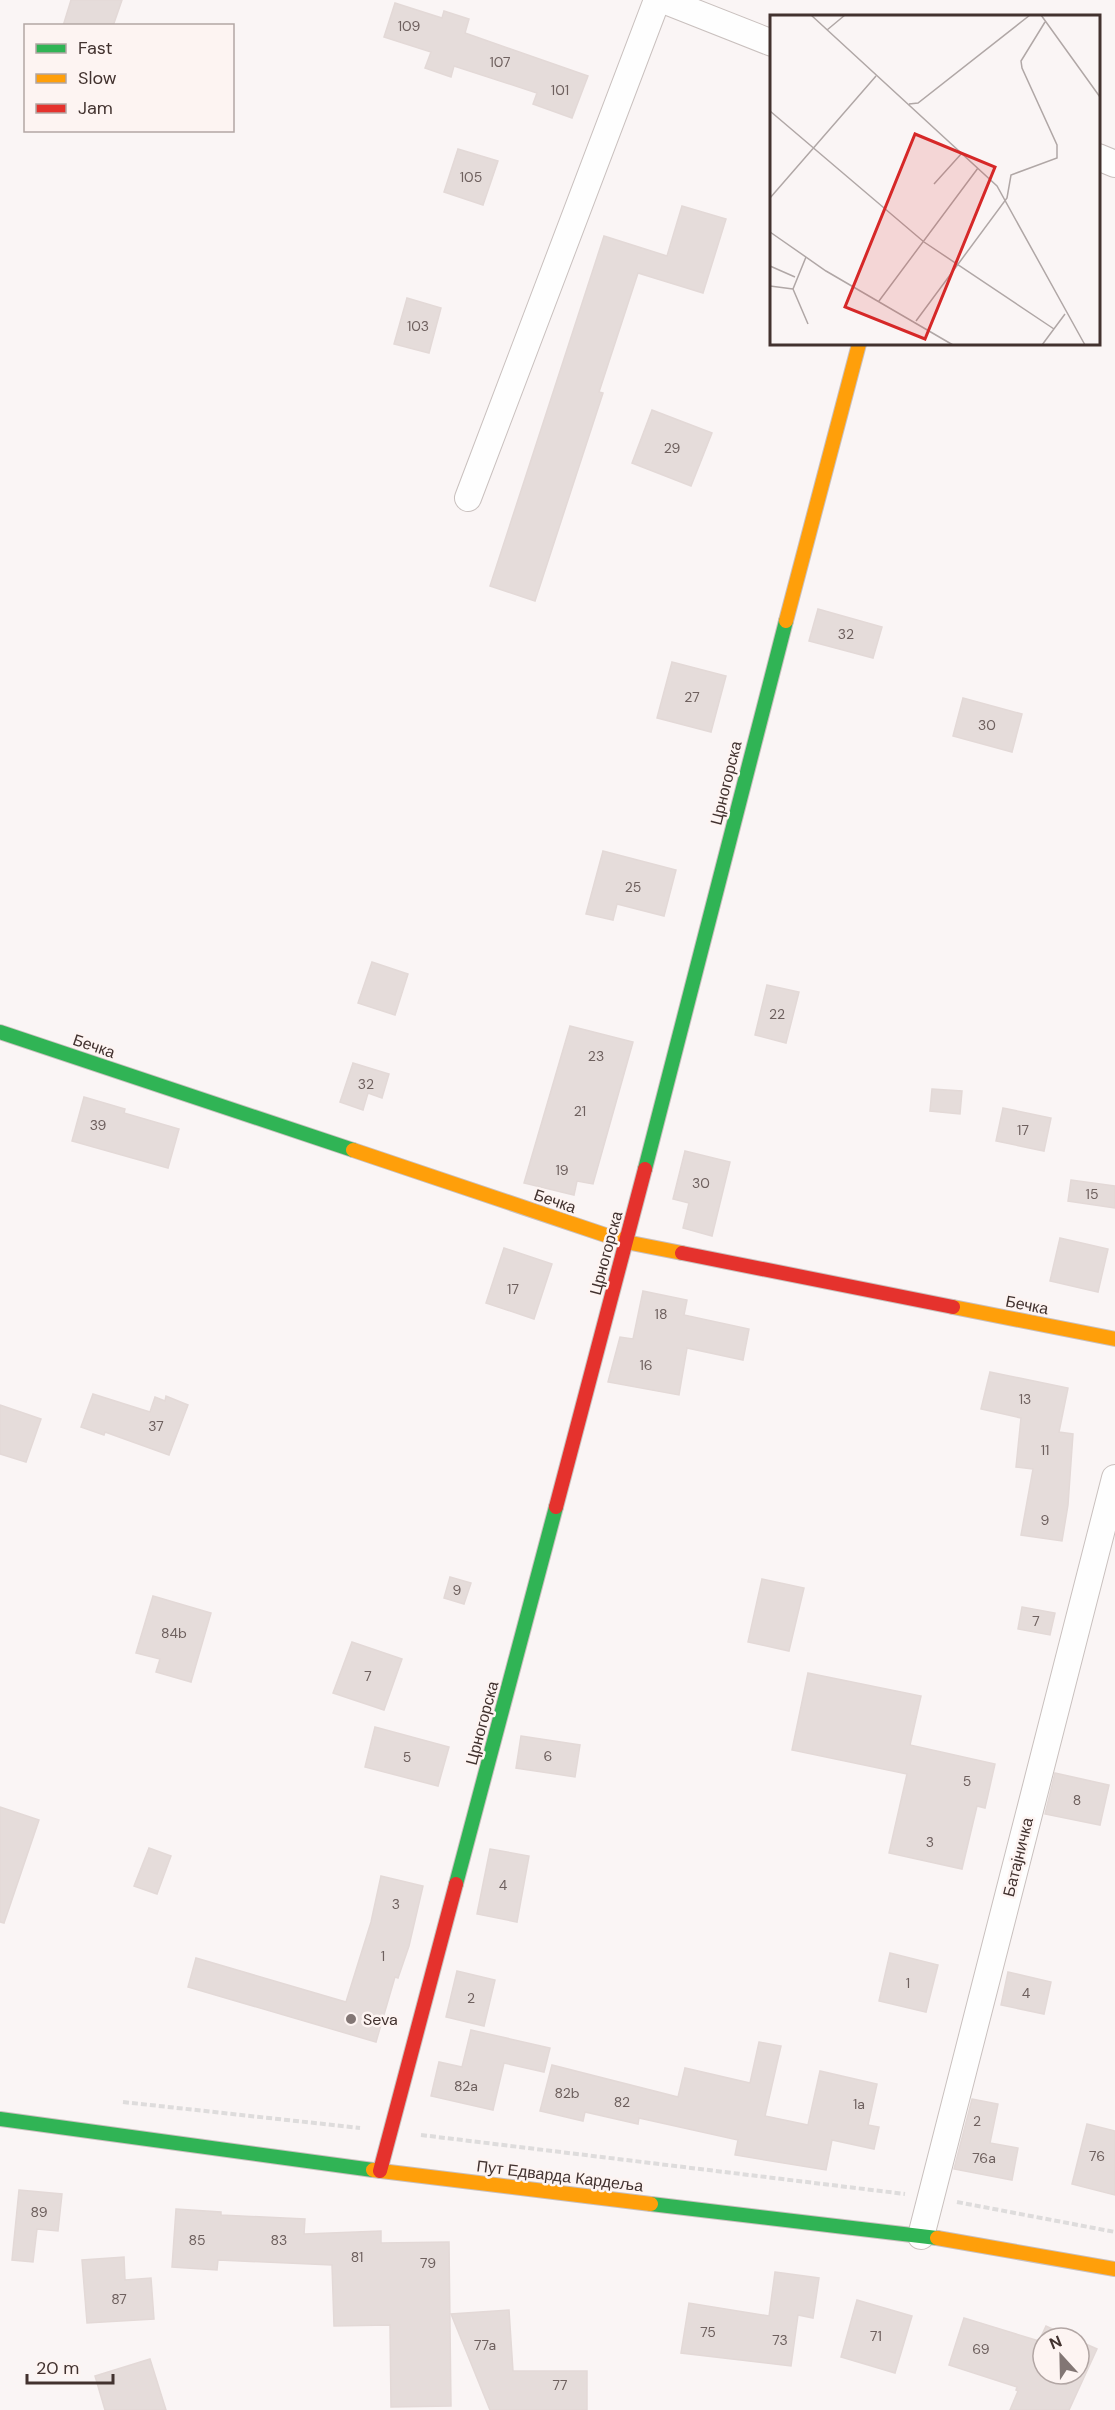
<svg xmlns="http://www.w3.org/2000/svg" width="1115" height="2410" viewBox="0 0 1115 2410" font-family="'DM Sans',sans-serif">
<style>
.building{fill:#e5dcda;stroke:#e3d9d7;stroke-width:1.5}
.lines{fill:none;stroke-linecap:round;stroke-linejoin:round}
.street-casing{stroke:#c9c0be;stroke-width:28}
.fast-casing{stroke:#c9c0be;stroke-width:16}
.slow-casing{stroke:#c9c0be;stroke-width:16}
.jam-casing{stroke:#c9c0be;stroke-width:16}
.path{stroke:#dedcdc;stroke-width:4;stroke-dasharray:6 3;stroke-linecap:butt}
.street{stroke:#fefefe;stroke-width:26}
.fast{stroke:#30b455;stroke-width:14}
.slow{stroke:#ff9f0a;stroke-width:14}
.jam{stroke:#e5322d;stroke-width:14}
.poi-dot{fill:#827674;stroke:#fdf4f2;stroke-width:2}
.labels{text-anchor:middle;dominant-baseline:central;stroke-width:5;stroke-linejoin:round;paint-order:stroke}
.number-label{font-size:14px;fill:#6e605e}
.street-label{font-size:16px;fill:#42322f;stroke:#fdf4f2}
.poi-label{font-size:16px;fill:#42322f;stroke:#fdf4f2;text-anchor:start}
.inset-road{fill:none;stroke:#b0a7a6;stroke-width:1.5}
.view{fill:#d62828;fill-opacity:0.15;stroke:#d62828;stroke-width:3}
.inset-edge{fill:none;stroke:#42322f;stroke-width:3}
</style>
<rect width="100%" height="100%" fill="#faf5f5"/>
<g class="building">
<path d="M71,0h51l-9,26h-50z"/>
<path d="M395,3l47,15 2,-7 25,8 -4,14 123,43 -16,42 -39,-14 4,-11 -83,-27 -3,11 -26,-9 6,-16 -47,-15z"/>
<path d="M458,149l40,12 -15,44 -39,-13z"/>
<path d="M682,206l44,13 -23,74 -65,-20 -39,119 4,1 -68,208 -45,-15 114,-350 63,20z"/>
<path d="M407,298l34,10 -12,45 -35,-9z"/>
<path d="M652,410l60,23 -21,53 -59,-23z"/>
<path d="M818,609l64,18 -9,31 -64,-17z"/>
<path d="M672,662l54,14 -15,56 -54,-14z"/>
<path d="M963,698l59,16 -10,38 -59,-16z"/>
<path d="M603,851l73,19 -12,46 -47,-12 -4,16 -27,-6z"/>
<path d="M372,962l36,12 -13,41 -37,-12z"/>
<path d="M767,985l32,7 -13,51 -31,-8z"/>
<path d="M570,1026l63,16 -40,142 -16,-3 -3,14 -50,-12z"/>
<path d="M353,1063l36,11 -7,24 -14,-5 -5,17 -23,-8z"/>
<path d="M932,1089l30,2 -2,23 -30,-3z"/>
<path d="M84,1097l41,12 -1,4 55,16 -11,39 -96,-27z"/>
<path d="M1003,1108l48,10 -7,33 -48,-10z"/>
<path d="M685,1151l45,11 -18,74 -29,-8 6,-25 -16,-4z"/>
<path d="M1071,1180l44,6v22l-47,-7z"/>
<path d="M1060,1238l48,11 -10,43 -48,-11z"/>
<path d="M504,1248l48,16 -18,55 -48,-16z"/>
<path d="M643,1291l44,9 -3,15 65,14 -6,31 -56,-12 -8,47 -71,-13 12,-45 13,2z"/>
<path d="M990,1372l78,16 -9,44 14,2 -5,71 -6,36 -41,-6 12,-66 -17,-2 5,-49 -40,-9z"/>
<path d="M93,1394l57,18 5,-15 10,4 1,-5 22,9 -19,50 -64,-23 -1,3 -23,-8z"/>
<path d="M0,1405l41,14 -15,43 -26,-8z"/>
<path d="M450,1577l21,6 -7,21 -20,-6z"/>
<path d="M762,1579l42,9 -15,63 -41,-9z"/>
<path d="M153,1596l58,17 -20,69 -35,-10 4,-13 -24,-6z"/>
<path d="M1022,1607l33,6 -5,22 -32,-6z"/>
<path d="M352,1642l50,17 -18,51 -51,-17z"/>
<path d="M808,1673l113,23 -11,49 85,19 -10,44 -8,-2 -15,63 -73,-16 18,-79 -115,-24z"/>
<path d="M375,1727l74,20 -11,39 -73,-19z"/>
<path d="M521,1736l59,9 -5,32 -59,-9z"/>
<path d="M1055,1773l54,12 -9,40 -55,-11z"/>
<path d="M0,1807l39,13 -35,103 -4,-1z"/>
<path d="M149,1848l22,8 -14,38 -23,-8z"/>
<path d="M490,1849l39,7 -12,66 -40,-8z"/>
<path d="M381,1876l42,10 -14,60 -11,32 -3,-1 -19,65 -188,-55 8,-29 150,44 25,-80z"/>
<path d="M890,1953l48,12 -12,47 -47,-11z"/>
<path d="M457,1971l38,9 -11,46 -38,-9z"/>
<path d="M1008,1972l43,10 -7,32 -43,-9z"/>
<path d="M471,2030l79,18 -6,24 -40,-9 -11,47 -62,-14 8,-34 23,5z"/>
<path d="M759,2042l22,4 -16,70 43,9 12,-54 57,13 -9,41 11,2 -5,22 -42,-9 -6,30 -91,-15 3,-15 -99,-22 -1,6 -53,-12 -2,9 -43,-10 12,-46 126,32 7,-29 65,15z"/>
<path d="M972,2099l26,5 -8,39 28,5 -6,32 -58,-11z"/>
<path d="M1087,2124l28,7v64l-43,-11z"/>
<path d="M19,2190l43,4 -4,37 -21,-2 -4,33 -21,-2z"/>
<path d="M176,2209l45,3v3l84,4 -1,15 77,-3v12l68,-1 2,164 -60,1 -1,-82 -56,1 -2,-61 -114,-5 -1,10 -45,-3z"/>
<path d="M124,2257l1,23 26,-2 3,41 -67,4 -5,-63z"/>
<path d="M775,2272l44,6 -6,40 -15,-3 -7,51 -110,-13 8,-50 80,13z"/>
<path d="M857,2300l55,16 -17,57 -54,-16z"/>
<path d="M509,2310l4,61h74v39h-97l-39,-96z"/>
<path d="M964,2318l75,23 7,-15 26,12h-29v36h36v-33l18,8 -28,61h-59l8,-19 -2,-1 1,-3 -68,-22z"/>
<path d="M150,2359l16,51h-61l-10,-34z"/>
</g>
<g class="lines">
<g class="street-casing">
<g id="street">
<path d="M663,0l109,43"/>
<path d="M1098,157l17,7"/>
<path d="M468,498l189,-498"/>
<path d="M921,2236l194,-758"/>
</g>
</g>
<g class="fast-casing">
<g id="fast">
<path d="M0,1032l353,118"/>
<path d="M645,1169l141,-548"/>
<path d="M456,1884l100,-377"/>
<path d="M0,2119l373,51"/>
<path d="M651,2204l286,34"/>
</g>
</g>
<g class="slow-casing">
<g id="slow">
<path d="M786,621l73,-277"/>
<path d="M353,1150l273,92 56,11"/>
<path d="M953,1307l162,32"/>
<path d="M373,2170l278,34"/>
<path d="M937,2238l178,31"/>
</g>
</g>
<g class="jam-casing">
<g id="jam">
<path d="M682,1253l271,54"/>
<path d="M556,1507l89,-338"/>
<path d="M380,2171l76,-287"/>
</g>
</g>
<g class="path">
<path d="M123,2102l237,26"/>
<path d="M421,2135l484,59"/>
<path d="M957,2202l158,30"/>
</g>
<use href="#street" class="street"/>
<use href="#fast" class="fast"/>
<use href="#slow" class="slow"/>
<use href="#jam" class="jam"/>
</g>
<circle class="poi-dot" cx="351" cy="2019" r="6"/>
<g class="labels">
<g class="number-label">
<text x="409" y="26">109</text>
<text x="500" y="62">107</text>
<text x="560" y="90">101</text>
<text x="471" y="177">105</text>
<text x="418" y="326">103</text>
<text x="672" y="448">29</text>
<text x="846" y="634">32</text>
<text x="692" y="697">27</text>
<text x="987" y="725">30</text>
<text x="633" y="887">25</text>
<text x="777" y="1014">22</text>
<text x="596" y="1056">23</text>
<text x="366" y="1084">32</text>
<text x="580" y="1111">21</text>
<text x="98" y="1125">39</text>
<text x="1023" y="1130">17</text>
<text x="562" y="1170">19</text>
<text x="701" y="1183">30</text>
<text x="1092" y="1194">15</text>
<text x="513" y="1289">17</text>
<text x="661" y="1314">18</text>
<text x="646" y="1365">16</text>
<text x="1025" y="1399">13</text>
<text x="156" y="1426">37</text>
<text x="1045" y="1450">11</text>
<text x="1045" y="1520">9</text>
<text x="457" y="1590">9</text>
<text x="1036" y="1621">7</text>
<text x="174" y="1633">84b</text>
<text x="368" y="1676">7</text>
<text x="548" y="1756">6</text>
<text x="407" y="1757">5</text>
<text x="967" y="1781">5</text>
<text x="1077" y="1800">8</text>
<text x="930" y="1842">3</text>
<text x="503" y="1885">4</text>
<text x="396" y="1904">3</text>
<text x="383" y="1956">1</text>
<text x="908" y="1983">1</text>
<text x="1026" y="1993">4</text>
<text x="471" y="1998">2</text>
<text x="466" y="2086">82a</text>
<text x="567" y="2093">82b</text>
<text x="622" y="2102">82</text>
<text x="859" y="2104">1a</text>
<text x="977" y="2121">2</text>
<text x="1097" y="2156">76</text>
<text x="984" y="2158">76a</text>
<text x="39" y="2212">89</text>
<text x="197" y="2240">85</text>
<text x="279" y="2240">83</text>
<text x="357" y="2257">81</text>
<text x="428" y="2263">79</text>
<text x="119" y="2299">87</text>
<text x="708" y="2332">75</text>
<text x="876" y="2336">71</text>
<text x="780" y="2340">73</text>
<text x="485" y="2345">77a</text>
<text x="981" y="2349">69</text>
<text x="560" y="2385">77</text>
</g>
<g class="street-label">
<text transform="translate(726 783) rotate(-76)">Црногорска</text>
<text transform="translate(94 1046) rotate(19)">Бечка</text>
<text transform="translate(555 1201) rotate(19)">Бечка</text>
<text transform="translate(606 1253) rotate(-75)">Црногорска</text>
<text transform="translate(1027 1305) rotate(11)">Бечка</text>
<text transform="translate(482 1723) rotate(-75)">Црногорска</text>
<text transform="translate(1018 1857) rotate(-76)">Батајничка</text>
<text transform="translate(560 2176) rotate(7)">Пут Едварда Кардеља</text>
</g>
<g class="poi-label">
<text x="363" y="2019">Seva</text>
</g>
</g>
<g transform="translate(770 15)">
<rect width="330" height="330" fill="#faf5f5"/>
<path class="inset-road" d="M41,0l186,171 88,159M271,0l59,82M57,15l18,-15M139,89l9,-1 112,-88M0,96l154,131 130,87M164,169l28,-31M0,183l106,-122M0,217l56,39 127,74M36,242l-13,32 15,35M0,251l25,11M0,271l23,3M109,286l99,-133M146,306l91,-123 4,-23 46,-17v-13l-35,-77 -1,-7 24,-39M272,330l23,-31"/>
<path class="view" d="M145,119l80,33 -70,172 -80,-32z"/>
<rect width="330" height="330" class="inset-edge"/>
</g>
<rect x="24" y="24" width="210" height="108" fill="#fdf4f2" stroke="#b2a6a4" stroke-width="1.5"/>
<rect x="36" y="44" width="30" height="9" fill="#30b455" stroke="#b2a6a4" stroke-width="1.5"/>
<text x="78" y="54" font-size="18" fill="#42322f">Fast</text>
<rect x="36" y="74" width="30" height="9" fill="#ff9f0a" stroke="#b2a6a4" stroke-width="1.5"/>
<text x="78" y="84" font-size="18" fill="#42322f">Slow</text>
<rect x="36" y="104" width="30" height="9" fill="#e5322d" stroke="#b2a6a4" stroke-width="1.5"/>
<text x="78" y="114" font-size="18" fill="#42322f">Jam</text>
<g transform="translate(1061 2356) rotate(338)"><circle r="28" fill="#fdf4f2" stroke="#b2a6a4" stroke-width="1.5"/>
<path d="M0-4.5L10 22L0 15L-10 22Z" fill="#827674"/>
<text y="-9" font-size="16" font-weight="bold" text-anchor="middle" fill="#42322f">N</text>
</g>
<path d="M27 2374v9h86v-9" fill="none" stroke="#42322f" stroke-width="3"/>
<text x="36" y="2374" font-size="18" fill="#42322f" stroke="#fdf4f2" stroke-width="4.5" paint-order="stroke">20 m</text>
</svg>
